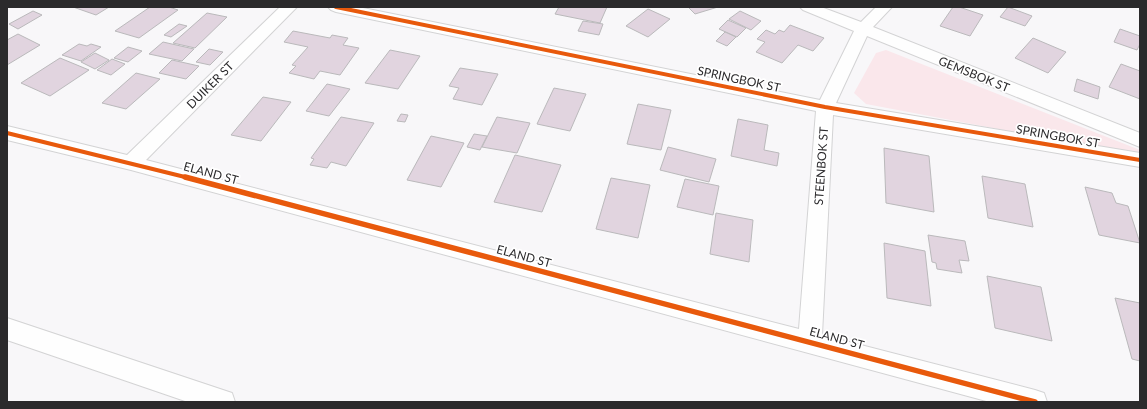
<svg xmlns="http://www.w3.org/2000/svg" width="1147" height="409" viewBox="0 0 1147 409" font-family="Lato,sans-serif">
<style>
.green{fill:#fae7eb}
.building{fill:#e1d4df;stroke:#bab9bb}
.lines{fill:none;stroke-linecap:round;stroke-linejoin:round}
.street-casing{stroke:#d3d3d4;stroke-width:2}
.street{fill:#fefefe;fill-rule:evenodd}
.cycleway-far1-casing{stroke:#fff;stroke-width:6}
.cycleway-casing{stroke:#fff;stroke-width:8}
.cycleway-far1{stroke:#e8590c;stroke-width:4}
.cycleway{stroke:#e8590c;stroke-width:5.5}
.labels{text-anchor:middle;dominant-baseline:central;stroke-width:3.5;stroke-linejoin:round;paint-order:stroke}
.street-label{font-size:12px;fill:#2b2a2c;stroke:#fff}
</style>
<rect width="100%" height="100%" fill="#f8f7f9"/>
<path class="green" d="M886,50l254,100v6l-274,-52 -12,-11 22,-40z"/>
<g class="building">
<path d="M73,7h36l-13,8z"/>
<path d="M150,7h19l9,3 -39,28 -24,-7z"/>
<path d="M559,7h48l-7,16 -45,-9z"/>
<path d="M688,7h30l-23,7z"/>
<path d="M953,7h6l24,8 -13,21 -30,-10z"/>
<path d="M1008,7l24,9 -7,10 -25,-9z"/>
<path d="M648,9l22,10 -22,18 -22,-11z"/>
<path d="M33,11l9,4 -24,14 -9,-5z"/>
<path d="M740,11l21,10 -10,9 -22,-11z"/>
<path d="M207,13l20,4 -32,31 -22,-5z"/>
<path d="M728,20l18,8 -9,9 -18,-8z"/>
<path d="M583,21l20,3 -4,11 -21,-4z"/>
<path d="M179,24l8,2 -16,11 -7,-2z"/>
<path d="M790,25l34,13 -11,13 -15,-6 -16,18 -26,-11 9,-10 -8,-3 9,-9 9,4 4,-4 5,2z"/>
<path d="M1120,29l20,7v8l-3,6 -23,-8z"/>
<path d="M293,31l37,7 2,-3 16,3 -5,7 16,3 -19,27 -20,-4 -6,8 -25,-6 7,-7 -4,-1 16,-18 -24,-5z"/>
<path d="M725,32l11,5 -9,9 -11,-5z"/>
<path d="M18,34l22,11 -33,20v-25z"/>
<path d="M1033,38l33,14 -18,21 -33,-15z"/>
<path d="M163,42l31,7 -12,12 -33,-7z"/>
<path d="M79,44l8,2 4,-2 10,3 -20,14 -19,-6z"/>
<path d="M128,47l14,4 -14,11 -14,-4z"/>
<path d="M209,49l14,3 -13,13 -14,-3z"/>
<path d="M390,50l30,6 -22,33 -33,-6z"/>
<path d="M95,53l14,7 -14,9 -14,-7z"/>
<path d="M60,58l29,12 -39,26 -29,-13z"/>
<path d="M112,59l13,5 -14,11 -14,-5z"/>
<path d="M172,60l27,6 -13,13 -27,-6z"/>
<path d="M1121,64l19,7v28l-31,-12z"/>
<path d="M460,68l38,6 -16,31 -29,-6 6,-11 -10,-2z"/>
<path d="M136,73l24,6 -34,30 -24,-6z"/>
<path d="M1077,79l23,8 -2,12 -24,-8z"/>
<path d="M327,84l23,5 -21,27 -23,-5z"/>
<path d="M554,88l32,6 -16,37 -33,-7z"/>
<path d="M263,97l28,5 -30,39 -30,-6z"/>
<path d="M638,104l33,6 -10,40 -34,-6z"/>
<path d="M401,114l7,1 -3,7 -8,-1z"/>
<path d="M341,117l33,6 -28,43 -15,-4 -4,6 -17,-3 4,-6 -3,-1z"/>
<path d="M497,117l33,6 -13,30 -35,-6z"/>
<path d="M738,119l30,6 -4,25 15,3 -2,13 -46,-10z"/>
<path d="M474,134l13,2 -7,14 -13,-3z"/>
<path d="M431,136l33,7 -23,44 -34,-7z"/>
<path d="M668,147l48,12 -7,23 -49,-12z"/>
<path d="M884,148l45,8 5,56 -48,-9z"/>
<path d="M515,155l46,10 -19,47 -48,-10z"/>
<path d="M982,176l43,8 8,43 -45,-9z"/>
<path d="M611,178l39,7 -12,53 -42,-9z"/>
<path d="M685,179l34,7 -6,29 -36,-8z"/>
<path d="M1085,187l27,6 4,10 12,3 12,37 -41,-8z"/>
<path d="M716,213l37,7 -4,42 -39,-8z"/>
<path d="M928,235l37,6 4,20 -10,-1 3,13 -25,-4 -1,-6 -4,-1z"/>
<path d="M884,243l41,8 6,55 -44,-8z"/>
<path d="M987,276l54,11 11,54 -57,-13z"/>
<path d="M1115,298l25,5v58l-8,-2z"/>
</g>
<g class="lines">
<g class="street-casing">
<g id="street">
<path d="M280,7h17l-151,153 653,169 17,-218 -480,-99 -5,-2 -3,-3h30l462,93 34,-69 -51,-21 -3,-3h21l40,15 15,-15h16l-19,20 267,106v14l-273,-111 -31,67 304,50v14l-307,-52 -11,220 213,55 9,3 3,9h-57l-859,-232 -124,-30v-14l120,29z"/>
<path d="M7,318l225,75 3,9h-47l-181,-62z"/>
</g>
</g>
<use href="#street" class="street"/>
<g class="cycleway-far1-casing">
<g id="cycleway-far1">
<path d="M336,7l489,100 315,53"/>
<path d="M7,133l182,45"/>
</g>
</g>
<g class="cycleway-casing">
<path id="cycleway" d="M185,177l850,225"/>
</g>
<use href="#cycleway-far1" class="cycleway-far1"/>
<use href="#cycleway" class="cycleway"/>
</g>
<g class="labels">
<g class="street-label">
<text transform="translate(974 74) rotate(22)">GEMSBOK ST</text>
<text transform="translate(739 79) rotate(12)">SPRINGBOK ST</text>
<text transform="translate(210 85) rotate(-45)">DUIKER ST</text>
<text transform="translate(1058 136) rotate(10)">SPRINGBOK ST</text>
<text transform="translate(821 166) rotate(-86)">STEENBOK ST</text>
<text transform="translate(211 173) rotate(15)">ELAND ST</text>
<text transform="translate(524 256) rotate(15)">ELAND ST</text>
<text transform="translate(837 338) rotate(15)">ELAND ST</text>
</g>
</g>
<rect width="1147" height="409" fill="none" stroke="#2b2a2c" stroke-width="16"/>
</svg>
